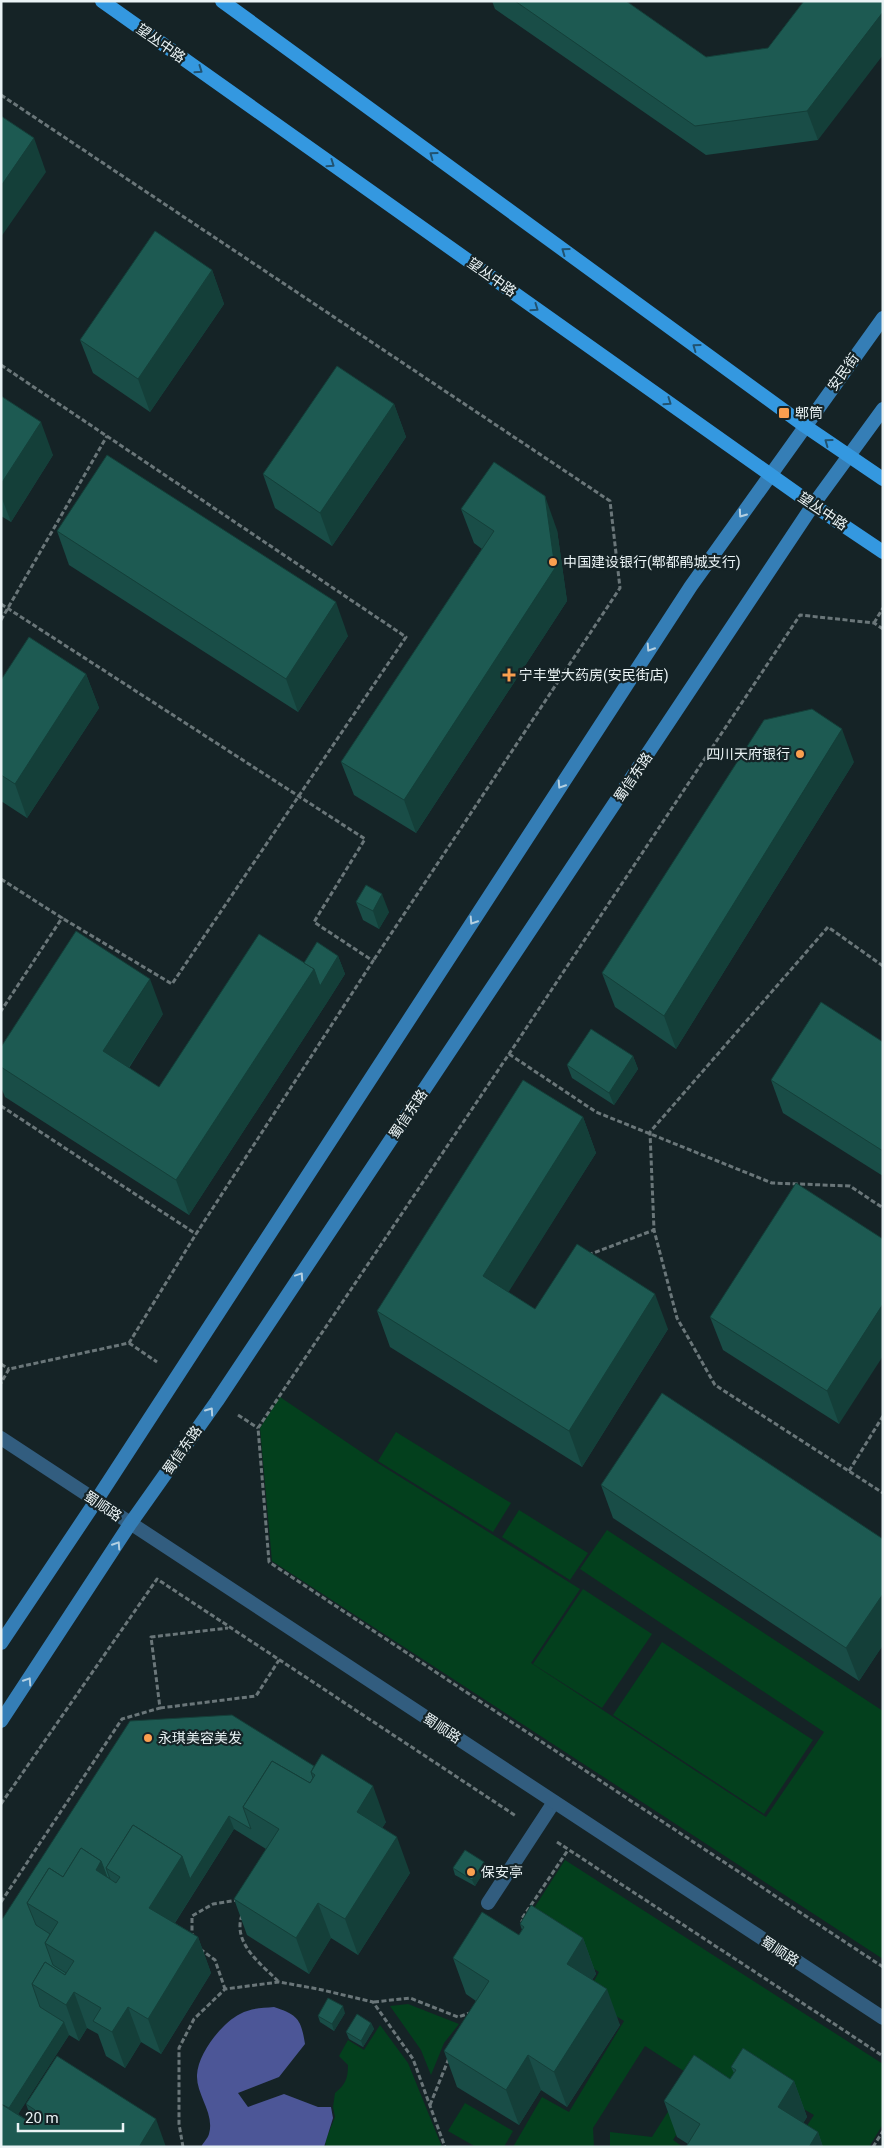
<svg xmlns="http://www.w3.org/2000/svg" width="884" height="2148" viewBox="0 0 884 2148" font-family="Roboto,'Noto Sans SC',sans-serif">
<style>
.green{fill:#03401d}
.water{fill:#4c5697}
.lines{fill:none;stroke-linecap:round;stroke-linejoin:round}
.path{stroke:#6a7679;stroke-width:3;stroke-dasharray:5 2.5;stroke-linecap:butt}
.service{stroke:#325d7f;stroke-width:14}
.minor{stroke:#325d7f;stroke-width:14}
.secondary{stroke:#357eb6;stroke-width:14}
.primary{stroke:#3498e0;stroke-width:14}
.wall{fill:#194d47}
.shaded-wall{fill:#143f39}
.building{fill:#1d5a52;stroke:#143f39}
.oneway{stroke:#215270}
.oneway2{stroke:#b4d0e2}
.poi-dot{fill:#fa9f4f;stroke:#152326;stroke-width:2}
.labels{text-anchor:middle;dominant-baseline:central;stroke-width:4.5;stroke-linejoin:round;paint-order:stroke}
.street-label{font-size:14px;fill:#eaf3f5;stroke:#152326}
.poi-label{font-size:14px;fill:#eaf3f5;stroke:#152326;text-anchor:start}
</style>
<rect width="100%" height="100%" fill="#152326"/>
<g class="green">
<path d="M280,1397l96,65 204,127 -49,74 235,154 58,-85 -244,-163 27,-39 276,181v248l-611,-398 -12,-133z"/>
<path d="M396,1432l115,71 -18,29 -115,-71z"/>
<path d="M519,1510l69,43 -18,27 -68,-43z"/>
<path d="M583,1589l69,45 -50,74 -69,-44z"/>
<path d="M662,1642l151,98 -49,74 -151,-99z"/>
<path d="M565,1860l318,204v60l-14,23h-65l-8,-5 18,-27 -59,-34 -17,25 -93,-60 -52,82 1,19h-81l29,-50 27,15 55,-91 -39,-24 14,-25 -57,-37 -15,-16z"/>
<path d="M408,2004l51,20 -15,19 -13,32 -10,-25 -31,-44z"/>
<path d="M380,2025l28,38 34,84h-116l-1,-5 10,-25 -2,-10 2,-14c10,-8 13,-14 13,-28l-9,-9 9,-16 16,10z"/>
<path d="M688,2080l15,10 -30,50 10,7h-73v-15l42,5z"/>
<path d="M465,2103l48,28 -9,16h-28l-28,-16z"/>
</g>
<path class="water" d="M274,2007c24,8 27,12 31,37l-26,33 -41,16 10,14 36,-13 34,13h13l2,11 -9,29h-123c2,-4 7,-9 8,-13 6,-21 -13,-39 -12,-59 1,-22 25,-52 43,-61 11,-6 22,-6 34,-7z"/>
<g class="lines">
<g class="path">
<path d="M1,95l609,406 10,87 -247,373"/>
<path d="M1,365l405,272 -234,347 -110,-66"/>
<path d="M1,604l364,235 -51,83 59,39 -177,273 -67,109 -120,26 -8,14"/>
<path d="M1,620l106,-184"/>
<path d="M874,623l9,-15"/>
<path d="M883,629l-9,-6 -74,-8 -291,439 -251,374 11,134 614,405"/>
<path d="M1,879l61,39 -61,93"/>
<path d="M883,966l-55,-39 -178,205 4,98 23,88 38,67 168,108"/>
<path d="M509,1054l87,58 176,71 78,3 33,22"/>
<path d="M1,1106l195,128"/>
<path d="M588,1255l66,-25"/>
<path d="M129,1343l28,19"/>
<path d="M1,1364l8,5"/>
<path d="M238,1415l20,13"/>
<path d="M849,1471l34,-55"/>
<path d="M160,1708l96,-12 23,-36"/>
<path d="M1,1804l156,-225 359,237"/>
<path d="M557,1842l326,214"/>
<path d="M1,1902l121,-183 38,-11 -9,-71 77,-9"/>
<path d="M242,1915c-10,28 19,49 36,66"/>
<path d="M525,1923l-4,-3 47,-70"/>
<path d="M192,1938v-22l21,-12 25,-4"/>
<path d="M200,1949l15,11 10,29"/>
<path d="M374,2002l36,-4 48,19 12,-4"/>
<path d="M430,2105l19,-47"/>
<path d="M183,2147l-4,-23v-76l15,-29 31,-30 54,-7 39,7 55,13 40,57 32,88"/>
<path d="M873,2147l10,-16"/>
</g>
<path class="service" d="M488,1903l66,-101"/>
<path class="minor" d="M1,1438l882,580"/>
<g class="secondary">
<path d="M1,1643l95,-142 595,-915 192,-268"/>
<path d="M1,1721l129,-197 87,-123 596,-896 70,-96"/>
</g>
<g class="primary">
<path d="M102,1l711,504 70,47"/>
<path d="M222,1l583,425 78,53"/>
</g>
</g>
<g class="wall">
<path d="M492,1h134l80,56 62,-9 36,-47 14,139 -112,15 -211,-146z"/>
<path d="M212,270l12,34 -74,108 -57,-39 -13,-33z"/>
<path d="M1,396l52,59 -42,67 -10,-6z"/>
<path d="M394,404l12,33 -74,109 -57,-38 -12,-34z"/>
<path d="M461,509l96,21 10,71 -151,232 -62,-38 -13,-33 141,-213 -8,-6z"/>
<path d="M57,531l291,105 -50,76 -229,-147z"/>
<path d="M86,674l13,34 -72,110 -26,-17v-121z"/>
<path d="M854,762l-178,287 -61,-42 -13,-34z"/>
<path d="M356,902l33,10 -10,17 -16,-9z"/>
<path d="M338,956l7,18 -19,30 -137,211 -184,-118 -4,-10v-40l162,-33 -34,54 30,19 145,-124z"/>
<path d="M883,1042v134l-100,-63 -12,-33z"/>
<path d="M633,1056l5,13 -24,36 -42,-27 -5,-13z"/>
<path d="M583,1117l13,36 -88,139 27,17 133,20 -86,138 -192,-120 -13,-36z"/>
<path d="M883,1239l-44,185 -116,-74 -13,-33z"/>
<path d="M601,1485l282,54v106l-24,36 -246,-163z"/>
<path d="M232,1715l154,107 -4,6 28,45 -52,82 -27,-17 -22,36 -62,-39 -13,-36 32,-50 -32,-20 -59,94 23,14 13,36 -50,81 -20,-12 -16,26 -19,-12 -8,-22 -11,-6 -8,13 -10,-6 -51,79 15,10 -7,-20 140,43h-165v-226z"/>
<path d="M484,1862l2,6 -11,18 -20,-11 -2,-7z"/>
<path d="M520,1924l63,14 13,36 -4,6 28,45 -53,82 -26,-17 -22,35 -62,-38 -13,-36 32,-50 -10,-7 -13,-36 66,-23 3,-5z"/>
<path d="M345,2013l-11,18 -14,-9 -2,-6z"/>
<path d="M371,2023l3,6 -11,18 -14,-8 -3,-7z"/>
<path d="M731,2067l63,14 13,36 -4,6 15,9 5,15h-137l2,-3 -11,-7 -13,-36 66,-22 4,-6z"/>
</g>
<g class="shaded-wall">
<path d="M883,12v43l-65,85 -11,-29z"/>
<path d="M34,138l12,34 -45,65v-51z"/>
<path d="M212,270l12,34 -74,108 -12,-33z"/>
<path d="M394,404l12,33 -74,109 -12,-33z"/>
<path d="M41,422l12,33 -42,67 -10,-26v-12z"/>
<path d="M545,496l12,34 10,71 -151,232 -12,-33z"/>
<path d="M336,602l12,34 -50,76 -12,-33z"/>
<path d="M86,674l13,34 -72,110 -12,-34z"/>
<path d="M842,729l12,33 -178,287 -12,-33z"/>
<path d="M382,894l7,18 -10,17 -6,-18z"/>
<path d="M338,956l7,18 -19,30 -137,211 -13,-35 138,-211z"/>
<path d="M150,979l13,35 -47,73 -13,-36z"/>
<path d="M633,1056l5,13 -24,36 -5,-12z"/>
<path d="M583,1117l13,36 -100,159 -13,-36z"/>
<path d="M655,1294l13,35 -86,138 -13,-36z"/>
<path d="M883,1304v52l-44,68 -12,-33z"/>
<path d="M883,1594v51l-24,36 -13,-33z"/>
<path d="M373,1786l13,36 -16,25 -13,-35z"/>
<path d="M229,1816l5,13 -72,114 -13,-35 33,-52z"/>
<path d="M397,1837l13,36 -52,82 -13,-36z"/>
<path d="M101,1861l13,35 -18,-26z"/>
<path d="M484,1862l2,6 -11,18 -3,-6z"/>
<path d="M318,1903l13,35 -22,36 -13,-36z"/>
<path d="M198,1937l13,36 -50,81 -13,-35z"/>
<path d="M583,1938l13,36 -17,26 -12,-36z"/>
<path d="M607,1989l13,36 -53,82 -13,-35z"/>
<path d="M74,1992l13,36 -8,13 -13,-36z"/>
<path d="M343,2006l2,7 -11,18 -2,-7z"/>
<path d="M128,2007l13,35 -16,26 -13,-36z"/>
<path d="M64,2022l5,13 -68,106v-20z"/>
<path d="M371,2023l3,6 -11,18 -2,-6z"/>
<path d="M528,2055l13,35 -22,35 -13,-35z"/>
<path d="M794,2081l13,36 -16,26 -13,-36z"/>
<path d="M156,2119l10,28h-27z"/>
<path d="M818,2132l5,15h-14z"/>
</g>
<g class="building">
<path d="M515,1h111l80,56 62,-9 36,-47h79v11l-76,99 -112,15z"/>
<path d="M1,116l33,22 -33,48z"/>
<path d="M155,231l57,39 -74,109 -58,-39z"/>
<path d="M337,366l57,38 -74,109 -57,-39z"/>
<path d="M1,396l40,26 -40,62z"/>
<path d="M107,455l229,147 -50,77 -229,-148z"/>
<path d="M494,462l51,34 10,72 -151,232 -63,-38 153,-231 -33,-22z"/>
<path d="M29,637l57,37 -71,110 -14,-9v-95z"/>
<path d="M812,709l30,20 -178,287 -62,-43 162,-253z"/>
<path d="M366,885l16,9 -9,17 -17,-9z"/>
<path d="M76,931l74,48 -47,72 56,36 100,-153 55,35 -138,211 -175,-113v-20z"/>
<path d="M317,942l21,14 -18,30 -6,-17 -10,-6z"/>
<path d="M821,1002l62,40v109l-112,-71z"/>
<path d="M591,1029l42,27 -24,37 -42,-28z"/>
<path d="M523,1080l60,37 -100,159 52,33 42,-65 78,50 -86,137 -192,-120z"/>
<path d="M796,1183l87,56v65l-56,87 -117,-74z"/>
<path d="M662,1393l221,146v55l-37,54 -245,-163z"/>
<path d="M232,1715l82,51 -3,6 2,6 -3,5 -38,-22 -29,46 8,22 -22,-13 -39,63 -8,-23 -49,-31 -27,43 4,11 -3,-2 -6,-16 -20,-13 -18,29 -14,-9 -22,35 9,22 14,9 -5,9 8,22 13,8 -1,2 -20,-13 -13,22 8,23 24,15 -55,86 -8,-4v-183l129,-200z"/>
<path d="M322,1754l51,32 -16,26 40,25 -52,82 -27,-16 -22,35 -62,-39 45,-70 -36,-22 29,-46 38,22 5,-8 -4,-3z"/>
<path d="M133,1825l49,31 -33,52 49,29 -50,82 -20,-12 -16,25 -19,-11 8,-13 -27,-16 -8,13 -34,-21 13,-22 20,13 9,-14 -29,-18 13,-21 -31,-19 22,-35 14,9 18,-29 20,13 -5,9 20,13 4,-6 -14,-9z"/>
<path d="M465,1850l19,12 -12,18 -19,-12z"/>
<path d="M531,1905l52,33 -16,26 40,25 -53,83 -26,-17 -22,35 -62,-39 45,-70 -36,-23 29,-46 37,23 5,-8 -4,-3z"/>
<path d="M328,1998l15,8 -11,18 -14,-8z"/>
<path d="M357,2014l14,9 -10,18 -15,-9z"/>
<path d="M743,2048l51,33 -16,26 40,25 -9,15h-123l14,-23 -36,-23 30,-46 36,24 6,-9 -5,-3z"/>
<path d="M57,2056l99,63 -17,28h-138v-43l33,21 3,-4 -7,-4 5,-7 -9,-6z"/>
</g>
<defs><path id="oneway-chevron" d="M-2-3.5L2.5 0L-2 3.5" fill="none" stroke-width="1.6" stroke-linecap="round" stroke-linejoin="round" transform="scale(1.25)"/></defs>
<g class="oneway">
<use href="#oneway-chevron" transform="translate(199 70) rotate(35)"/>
<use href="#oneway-chevron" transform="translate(433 155) rotate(-144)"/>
<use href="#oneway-chevron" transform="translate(331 164) rotate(35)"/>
<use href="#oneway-chevron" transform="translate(565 251) rotate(-144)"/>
<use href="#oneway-chevron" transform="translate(535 308) rotate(35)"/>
<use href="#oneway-chevron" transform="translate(696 347) rotate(-144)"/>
<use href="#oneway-chevron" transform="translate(668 402) rotate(35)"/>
<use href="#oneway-chevron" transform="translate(828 442) rotate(-144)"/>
</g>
<g class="oneway2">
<use href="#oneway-chevron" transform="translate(742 514) rotate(125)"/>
<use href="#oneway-chevron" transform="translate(650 648) rotate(123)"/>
<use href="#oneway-chevron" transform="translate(561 785) rotate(123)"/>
<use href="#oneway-chevron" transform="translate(473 921) rotate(123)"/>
<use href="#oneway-chevron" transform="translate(300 1276) rotate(-56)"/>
<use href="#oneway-chevron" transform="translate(210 1411) rotate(-55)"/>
<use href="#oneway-chevron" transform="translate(117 1545) rotate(-57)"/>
<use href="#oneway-chevron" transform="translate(28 1681) rotate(-57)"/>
</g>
<g class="poi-dot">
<rect x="778" y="407" width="12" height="12" rx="2.5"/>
<circle cx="553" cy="562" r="5"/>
<path d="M506.5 667.5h5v5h5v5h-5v5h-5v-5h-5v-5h5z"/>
<circle cx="800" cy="754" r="5"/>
<circle cx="148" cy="1738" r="5"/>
<circle cx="471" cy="1872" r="5"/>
</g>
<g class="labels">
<g class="street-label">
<text transform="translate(161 43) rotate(35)">望丛中路</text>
<text transform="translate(492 277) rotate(35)">望丛中路</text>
<text transform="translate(843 372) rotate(-54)">安民街</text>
<text transform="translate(823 511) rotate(34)">望丛中路</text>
<text transform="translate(633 777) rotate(-56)">蜀信东路</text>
<text transform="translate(408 1114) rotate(-56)">蜀信东路</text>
<text transform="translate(182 1450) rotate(-55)">蜀信东路</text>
<text transform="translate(103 1506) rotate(34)">蜀顺路</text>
<text transform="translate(442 1728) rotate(33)">蜀顺路</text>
<text transform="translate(780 1951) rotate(33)">蜀顺路</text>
</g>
<g class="poi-label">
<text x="795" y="413">郫筒</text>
<text x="563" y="562">中国建设银行(郫都鹃城支行)</text>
<text x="519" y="675">宁丰堂大药房(安民街店)</text>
<text x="790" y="754" text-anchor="end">四川天府银行</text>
<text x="158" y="1738">永琪美容美发</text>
<text x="481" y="1872">保安亭</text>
</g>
</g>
<rect width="884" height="2148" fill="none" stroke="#eaf3f5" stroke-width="5"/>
<path d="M18 2123v8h105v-8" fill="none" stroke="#eaf3f5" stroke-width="2.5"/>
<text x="25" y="2123" font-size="15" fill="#eaf3f5" stroke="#152326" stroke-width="4" paint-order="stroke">20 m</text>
</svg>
